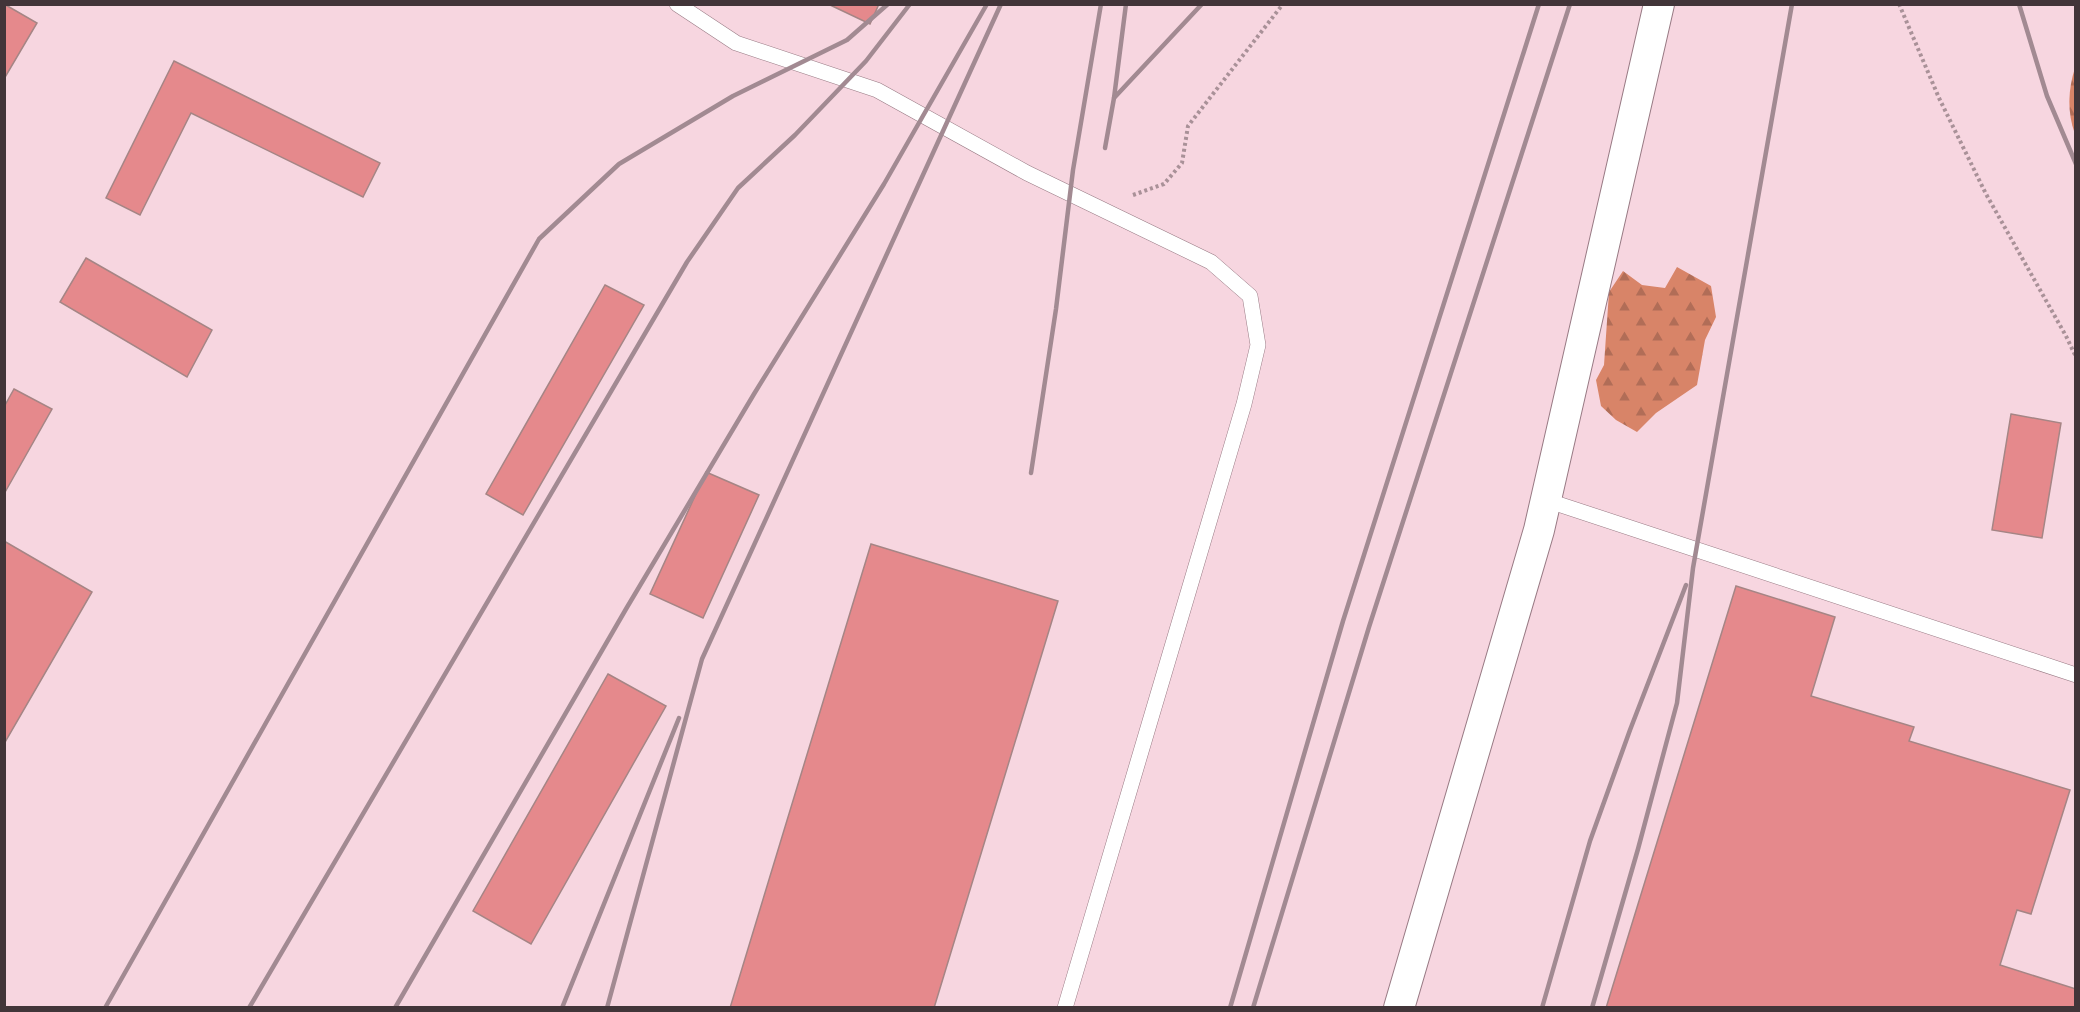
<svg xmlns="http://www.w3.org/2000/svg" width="2080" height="1012" viewBox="0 0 2080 1012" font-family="Manrope,sans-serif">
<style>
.forest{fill:url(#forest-firs)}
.building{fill:#e5898c;stroke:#a58585;stroke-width:1.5}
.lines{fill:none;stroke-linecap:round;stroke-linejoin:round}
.service-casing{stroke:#987a84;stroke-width:16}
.minor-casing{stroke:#987a84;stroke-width:32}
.path{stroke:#a99198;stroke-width:4;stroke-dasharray:3 3;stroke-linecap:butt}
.service{stroke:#fff;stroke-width:15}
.minor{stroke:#fff;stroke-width:30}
.rail{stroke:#a28a92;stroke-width:4.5}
</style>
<defs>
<pattern id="forest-firs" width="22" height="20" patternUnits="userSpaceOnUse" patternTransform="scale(1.5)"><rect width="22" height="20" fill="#d88468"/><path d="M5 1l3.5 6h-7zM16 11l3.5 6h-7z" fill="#b16d57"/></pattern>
</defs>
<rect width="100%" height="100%" fill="#f7d6e0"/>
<g class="forest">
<path d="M2075,68v66c-8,-21 -7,-45 0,-66z"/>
<path d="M1677,267l34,19 5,31 -11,23 -8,45 -41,28 -19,19 -21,-12 -15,-14 -5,-26 8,-15 5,-73 14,-21 19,14 23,3z"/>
</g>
<g class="building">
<path d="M4,4l33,19 -33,56z"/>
<path d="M828,4h51l-9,20z"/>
<path d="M174,61l206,102 -17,34 -172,-84 -51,102 -34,-17z"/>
<path d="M86,258l126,72 -25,47 -127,-75z"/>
<path d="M605,285l39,20 -121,210 -37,-21z"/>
<path d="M14,389l38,20 -48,85v-87z"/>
<path d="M2011,414l50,9 -19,115 -50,-8z"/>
<path d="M706,472l53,23 -56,123 -53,-24z"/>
<path d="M4,541l88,51 -88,152z"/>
<path d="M871,544l187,57 -124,407h-204z"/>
<path d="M1736,586l99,31 -24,79 103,31 -5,14 161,49 -39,124 -14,-4 -17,55 76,24v19h-470z"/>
<path d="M608,674l58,32 -135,238 -58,-33z"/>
</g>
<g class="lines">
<g class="service-casing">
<g id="service">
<path d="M677,4l59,39 141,47 150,83 184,89 39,34 8,49 -14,59 -179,604"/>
<path d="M1546,500l530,175"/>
</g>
</g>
<g class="minor-casing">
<path id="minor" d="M1399,1008l140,-478 120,-526"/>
</g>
<g class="path">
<path d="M1899,4l40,94 47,96 80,142 10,21"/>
<path d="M1133,195l31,-11 18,-21 6,-37 95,-122"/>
</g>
<use href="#service" class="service"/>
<use href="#minor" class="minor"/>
<g class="rail">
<path d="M1126,4l-12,94 88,-94"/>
<path d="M2019,4l28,92 29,68"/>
<path d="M1105,148l9,-50"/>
<path d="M1031,473l25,-164 17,-139 28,-166"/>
<path d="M105,1008l434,-769 80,-75 114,-68 114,-56 41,-36"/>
<path d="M249,1008l438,-746 51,-74 57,-53 71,-74 44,-57"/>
<path d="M395,1008l231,-399 128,-215 130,-210 103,-180"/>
<path d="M562,1008l117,-290"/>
<path d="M607,1008l95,-349 299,-655"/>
<path d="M1230,1008l113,-387 196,-617"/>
<path d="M1253,1008l116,-381 201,-623"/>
<path d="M1542,1008l48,-167 40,-111 56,-145"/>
<path d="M1592,1008l46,-159 39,-146 16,-135 99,-564"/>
</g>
</g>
<rect width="2080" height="1012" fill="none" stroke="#423539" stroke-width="12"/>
</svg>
